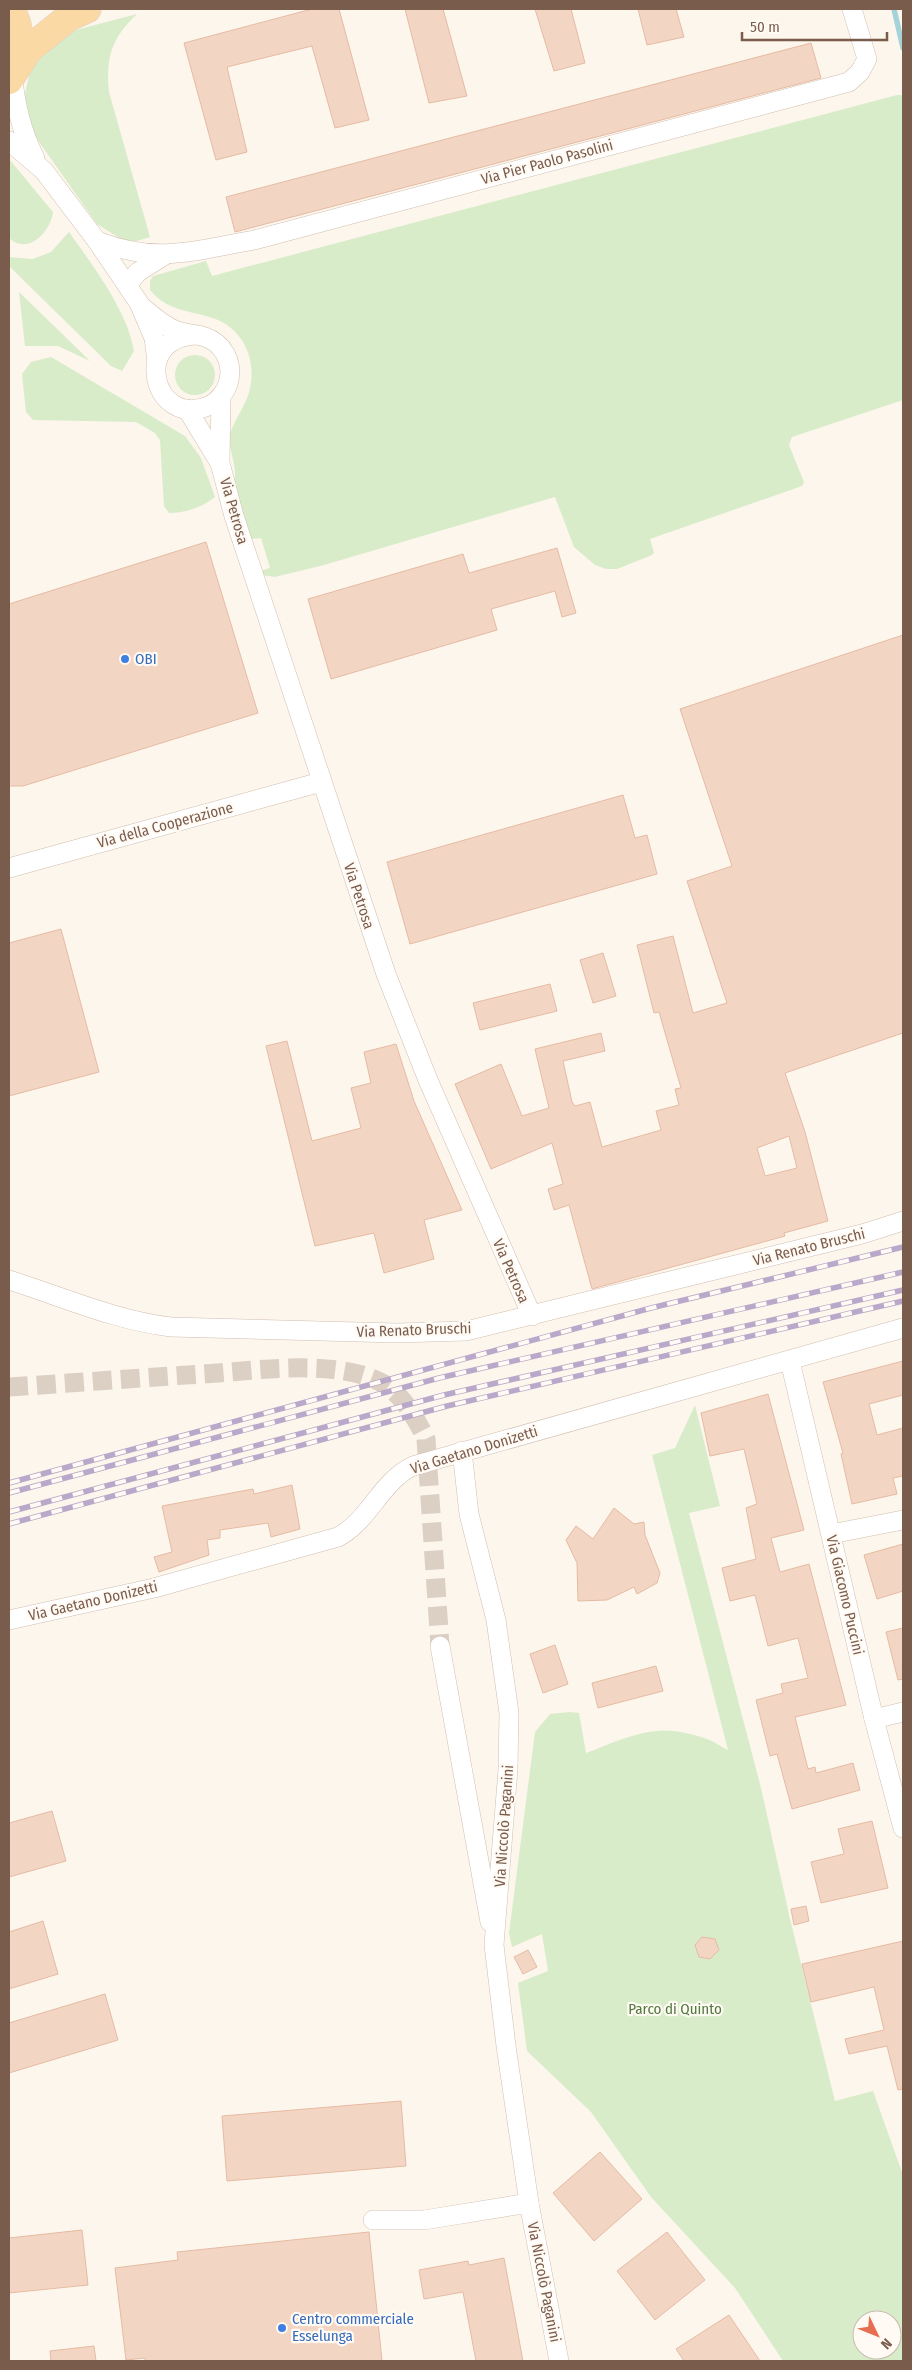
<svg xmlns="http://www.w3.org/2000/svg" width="912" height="2370" viewBox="0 0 912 2370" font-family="'Fira Sans Condensed',sans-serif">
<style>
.green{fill:#d8ecc9;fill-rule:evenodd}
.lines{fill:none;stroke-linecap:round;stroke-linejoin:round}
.stream{stroke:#a5d3da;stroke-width:5.5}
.building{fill:#f3d5c3;stroke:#e6bba3;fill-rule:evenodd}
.minor-tunnel{stroke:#dcd0c4;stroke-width:19;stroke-dasharray:19 9;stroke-linecap:butt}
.minor-casing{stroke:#d1beb0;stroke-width:20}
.primary-casing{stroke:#dad1cd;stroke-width:29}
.minor{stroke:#fff;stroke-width:19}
.primary{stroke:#fbd9a5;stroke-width:28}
.rail-casing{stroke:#b9a8c9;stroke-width:5.5}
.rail{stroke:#fffaf3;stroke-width:4;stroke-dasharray:11;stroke-linecap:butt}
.shop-dot{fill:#3f7fe0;stroke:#fffaf3;stroke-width:2}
.labels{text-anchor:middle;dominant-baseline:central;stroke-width:4.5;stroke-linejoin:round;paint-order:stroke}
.street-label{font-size:15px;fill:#7a5c4d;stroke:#fffaf3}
.shop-label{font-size:15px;fill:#366cbe;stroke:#fffaf3;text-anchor:start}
.park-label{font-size:15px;fill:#537a41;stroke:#fffaf3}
</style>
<rect width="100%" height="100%" fill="#fdf6ec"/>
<g class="green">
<path d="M137,14c-26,25 -31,43 -28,78l41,145 -13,4h-13l-27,-17 -65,-92 -5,-19 -2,-19 4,-19 11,-17 32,-27z"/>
<path d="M897,95h6v305l-111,37 -3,8 15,37 -2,4 -152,53 4,14 -2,2 -35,14h-11l-11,-4 -21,-18 -19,-50 -231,68 -49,12 -13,-2 -2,-4 10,-3 -9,-30 -11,1 -17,-57c7,-9 -6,-34 -3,-48 5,-16 17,-30 20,-46 6,-27 -5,-56 -32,-68 -25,-10 -49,-7 -68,-30v-9l3,-5 53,-15 6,15z"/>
<path d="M9,159l44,53c-2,19 -25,44 -44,26z"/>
<path d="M69,232c24,34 58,78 65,119l-12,20 -11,-5 -102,-100v-9l24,2 18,-7z"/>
<path d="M19,292l71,69 -32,-15h-33z"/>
<circle cx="195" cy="375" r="20"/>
<path d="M51,357l134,79 16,22 14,39c-12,10 -30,16 -46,16l-5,-7 -4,-66 -5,-7 -19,-11 -103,-2 -7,-8 -4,-38 9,-12z"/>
<path d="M695,1405l25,101 -31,7 72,275 29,131 45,182 38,-10 30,84v186h-120l-48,-73 -84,-91 -60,-85 -64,-61 -9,-68 30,-12 -6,-37 -30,13 -3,-14 26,-201 15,-18 20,-2 9,1 7,40c46,-18 72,-32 121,-14 8,3 14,8 21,11l-76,-295 23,-7zM862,2320h30v30h-30z"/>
</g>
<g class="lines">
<path class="stream" d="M894,9l9,39"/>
</g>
<g class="building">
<path d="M312,9h27l30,111 -34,8 -23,-82 -85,21 20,85 -31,8 -32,-117z"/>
<path d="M405,9h38l24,87 -38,7z"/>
<path d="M535,9h36l14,54 -31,8z"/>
<path d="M638,9h38l8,28 -37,8z"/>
<path d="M811,43l10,35 -586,154 -9,-35z"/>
<path d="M206,542l52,171 -235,73h-14v-182z"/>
<path d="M557,548l19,65 -14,4 -7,-26 -64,18 6,21 -166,49 -23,-80 155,-45 6,19z"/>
<path d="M903,635v398l-118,40 20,59 23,89 -44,12 1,3 -193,53 -23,-84 -15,5 -6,-21 15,-5 -11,-41 -61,26 -36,-85 46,-20 21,52 27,-8 -14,-59 66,-16 4,18 -42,10 9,41 3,4 15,-4 12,45 59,-17 -5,-19 23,-6 -4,-16 6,-1 -22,-76 -5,1 -17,-68 36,-9 20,77 34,-10 -40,-122 45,-15 -52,-157zM789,1136l8,32 -32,8 -8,-28z"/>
<path d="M623,795l12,43 12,-3 10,39 -247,70 -23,-82z"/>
<path d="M61,929l38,143 -90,24v-153z"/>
<path d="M603,953l13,43 -23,7 -13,-43z"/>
<path d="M550,984l7,27 -77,19 -7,-27z"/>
<path d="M287,1041l25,100 49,-13 -10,-40 20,-5 -7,-31 32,-8 18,57 48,109 -38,10 10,39 -50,14 -10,-40 -59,13 -49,-200z"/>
<path d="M903,1361v34l-34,9 8,31 26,-7v48l-10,2 4,16 -45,10 -11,-50 2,-1 -20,-71z"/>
<path d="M768,1394l36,136 -33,8 9,34 29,-8 37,141 -51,12 13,52 7,-2 1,6 37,-10 7,27 -68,19 -15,-55 -7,2 -14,-56 27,-7 -2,-9 27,-6 -10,-40 -30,8 -13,-51 -25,6 -8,-33 34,-9 -10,-51 11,-4 -13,-55 -34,7 -9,-43z"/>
<path d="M292,1485l8,44 -29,8 -3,-14 -48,7v8l-13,2 2,15 -50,17 -5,-15 18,-5 -10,-46 91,-17 1,5z"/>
<path d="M614,1508l20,16 10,-2 1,13 15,38 -3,10 -20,11 -3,-7 -27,13 -29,1 -1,-38 -11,-23 10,-14 17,13z"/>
<path d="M903,1544v47l-26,8 -13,-44z"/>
<path d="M903,1628v51l-5,1 -12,-48z"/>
<path d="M555,1645l13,39 -25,9 -13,-39z"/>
<path d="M656,1666l7,25 -65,17 -6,-25z"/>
<path d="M52,1811l14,50 -57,16v-54z"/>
<path d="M872,1821l16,67 -67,15 -10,-41 33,-8 -6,-25z"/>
<path d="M806,1906l3,15 -15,4 -3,-16z"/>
<path d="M43,1921l15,53 -49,15v-57z"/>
<path d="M702,1937l13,2 4,11 -9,9 -11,-2 -4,-12z"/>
<path d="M903,1941v148l-5,1 -11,-44 -38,8 -4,-15 39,-9 -10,-43 -63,15 -9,-38z"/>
<path d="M528,1950l9,17 -14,7 -9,-17z"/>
<path d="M105,1994l13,46 -109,33v-50z"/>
<path d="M401,2101l5,65 -179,15 -5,-65z"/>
<path d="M600,2152l42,47 -48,42 -41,-48z"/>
<path d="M82,2230l6,55 -79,8v-55z"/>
<path d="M369,2232l13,129h-237v-3l-19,2 -11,-92 63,-8 -1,-8z"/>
<path d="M667,2232l38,48 -50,40 -38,-49z"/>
<path d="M504,2258l19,103h-47l-13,-69 -39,7 -5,-29 49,-9 1,4z"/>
<path d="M729,2315l31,46h-76l-8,-12z"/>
<path d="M94,2346l2,15h-45l-1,-10z"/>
</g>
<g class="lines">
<path class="minor-tunnel" d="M9,1387c64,-4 129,-9 193,-13 52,-3 126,-15 174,6 24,10 39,36 50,59l14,207"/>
<g class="minor-casing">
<g id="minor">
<path d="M12,75c4,30 9,56 23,83"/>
<path d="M9,141l35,30 53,70 42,62 15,35 3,24"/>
<path d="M97,241c60,23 96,10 157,-1l595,-158 11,-10 7,-13 -15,-50"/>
<path d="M127,285l11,-13 27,-17"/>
<path d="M141,306c11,9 21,19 34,24 10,4 21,4 30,7 18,6 28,25 24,43 -2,11 -11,22 -21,26 -54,23 -79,-70 -10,-71"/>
<path d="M221,396l-1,67 14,53 152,458 42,106 104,236"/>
<path d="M187,409l33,54"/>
<path d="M9,868l312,-86"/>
<path d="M9,1280c54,17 105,40 162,47l226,6 69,-2 396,-97 41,-13"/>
<path d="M790,1361l84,358 29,109"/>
<path d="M462,1451l7,63 27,106 13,93 -1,56 -14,176 12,101 23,157 30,158"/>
<path d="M831,1534l72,-14"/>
<path d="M9,1620l145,-32 184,-51c31,-16 43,-56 75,-71l490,-138"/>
<path d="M440,1646l50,276"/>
<path d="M874,1719l29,-7"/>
<path d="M373,2220h51l105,-17"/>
</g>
</g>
<g class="primary-casing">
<g id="primary">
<path d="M10,9c12,18 11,38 6,58"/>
<path d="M9,80l20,-31 40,-32 18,-8"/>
</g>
</g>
<use href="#minor" class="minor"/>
<use href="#primary" class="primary"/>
<g class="rail-casing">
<g id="rail">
<path d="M9,1483l642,-175 252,-61"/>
<path d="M9,1493l430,-115 464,-106"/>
<path d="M9,1512l435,-117 459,-105"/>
<path d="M9,1524l438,-118 456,-105"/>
</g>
</g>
<use href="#rail" class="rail"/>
</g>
<g class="shop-dot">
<circle cx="125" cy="659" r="5"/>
<circle cx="282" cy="2328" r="5"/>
</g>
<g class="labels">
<g class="street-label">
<text transform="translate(547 162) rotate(-15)">Via Pier Paolo Pasolini</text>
<text transform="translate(234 511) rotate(74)">Via Petrosa</text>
<text transform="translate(165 825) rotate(-15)">Via della Cooperazione</text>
<text transform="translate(359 896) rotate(72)">Via Petrosa</text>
<text transform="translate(809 1247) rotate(-14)">Via Renato Bruschi</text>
<text transform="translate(511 1271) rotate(66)">Via Petrosa</text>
<text transform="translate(414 1330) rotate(-2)">Via Renato Bruschi</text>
<text transform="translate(474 1450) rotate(-17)">Via Gaetano Donizetti</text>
<text transform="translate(845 1595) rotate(77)">Via Giacomo Puccini</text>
<text transform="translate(93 1601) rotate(-13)">Via Gaetano Donizetti</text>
<text transform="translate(504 1826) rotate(-86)">Via Niccolò Paganini</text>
<text transform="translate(544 2282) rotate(79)">Via Niccolò Paganini</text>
</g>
<g class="shop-label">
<text x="135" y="659">OBI</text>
<text x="292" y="2319">Centro commerciale<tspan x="292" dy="17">Esselunga</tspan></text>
</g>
<g class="park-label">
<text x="675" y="2009">Parco di Quinto</text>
</g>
</g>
<rect width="912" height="2370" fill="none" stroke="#7a5c4d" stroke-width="20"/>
<g transform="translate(877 2335) rotate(133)"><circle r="24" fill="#fffaf3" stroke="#cabbb1"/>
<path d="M0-4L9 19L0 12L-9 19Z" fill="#e76f51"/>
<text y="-8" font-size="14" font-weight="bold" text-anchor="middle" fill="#7a5c4d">N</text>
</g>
<path d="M742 32v8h145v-8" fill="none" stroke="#7a5c4d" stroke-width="2.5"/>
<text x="750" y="32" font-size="15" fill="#7a5c4d" stroke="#fffaf3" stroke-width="4" paint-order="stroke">50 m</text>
</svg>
